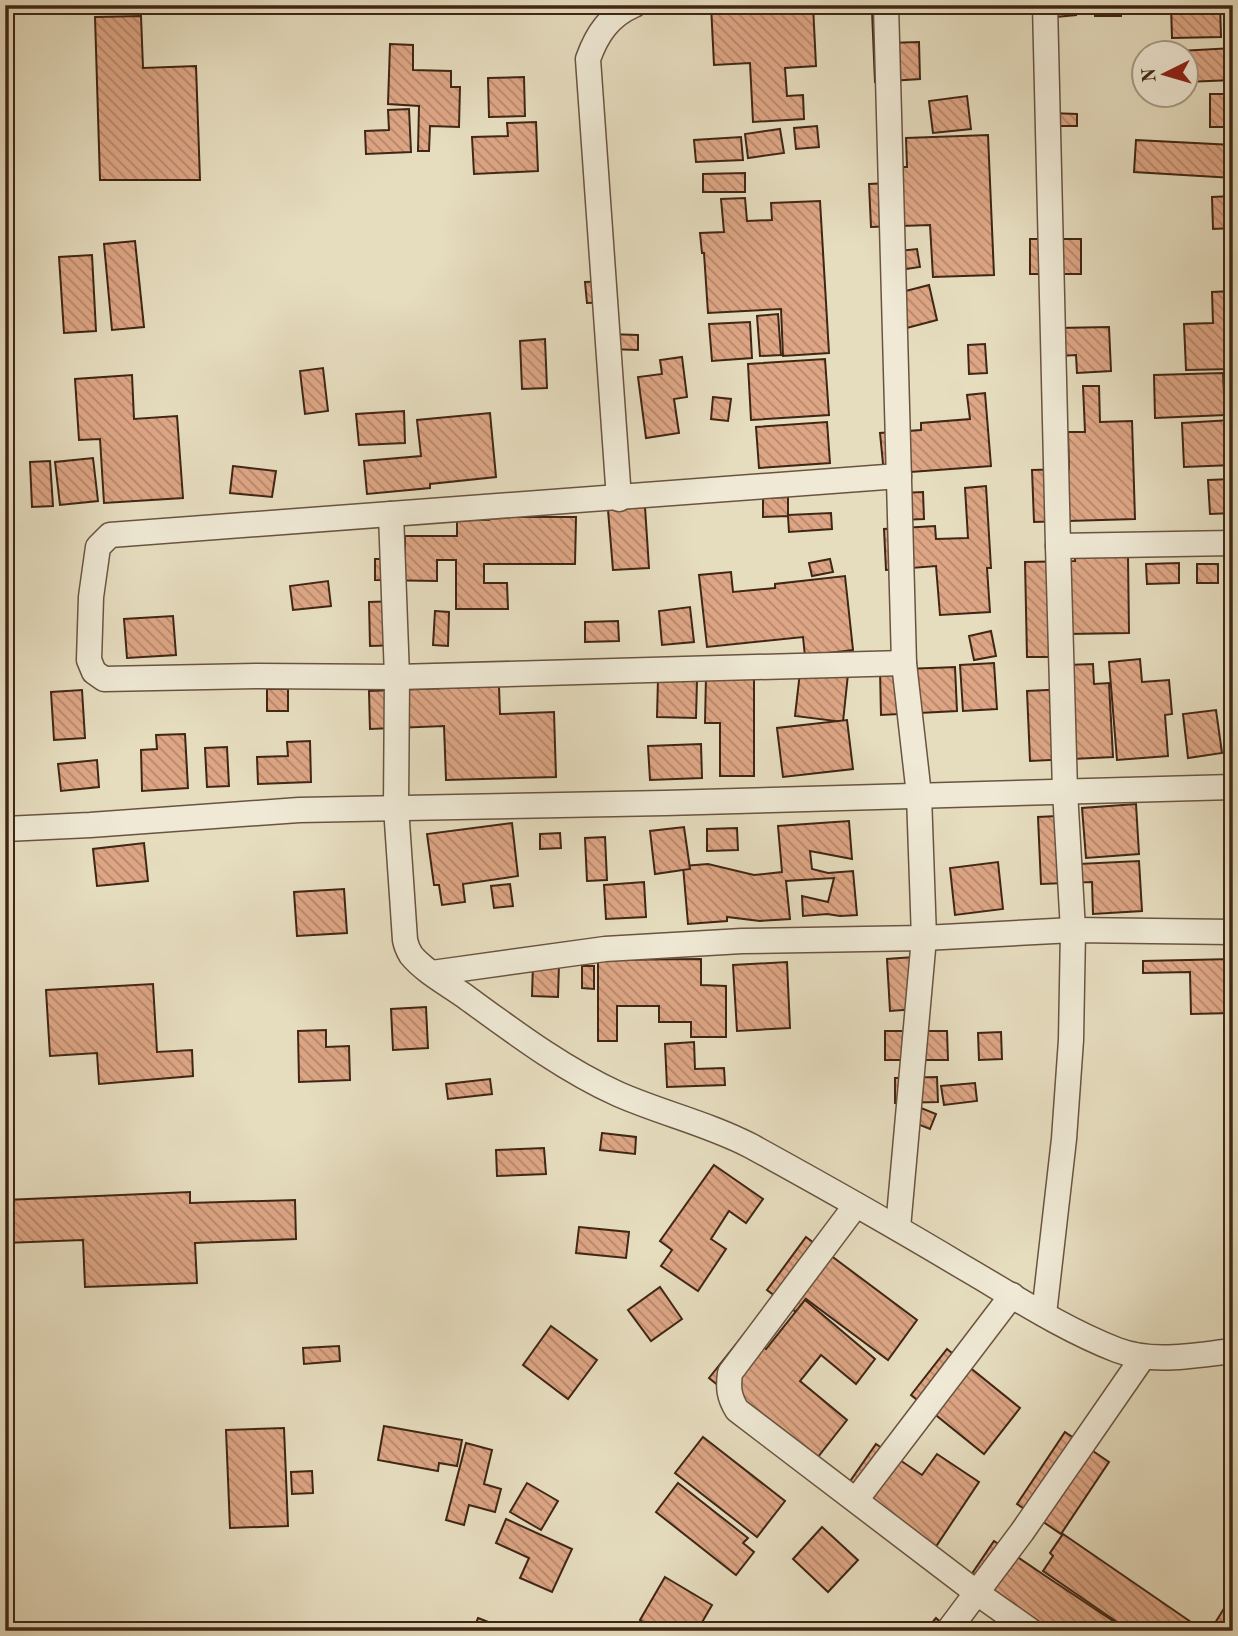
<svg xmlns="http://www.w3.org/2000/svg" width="1238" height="1636" viewBox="0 0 1238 1636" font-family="'Old Standard TT',serif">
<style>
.building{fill:url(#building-back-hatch);stroke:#402615;stroke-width:2}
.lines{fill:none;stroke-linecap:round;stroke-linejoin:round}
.street-casing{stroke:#6a5440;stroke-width:27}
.street{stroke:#efe9d5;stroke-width:24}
</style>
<defs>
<pattern id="building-back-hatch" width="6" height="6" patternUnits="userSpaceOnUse" patternTransform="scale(1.75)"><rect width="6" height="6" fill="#dea685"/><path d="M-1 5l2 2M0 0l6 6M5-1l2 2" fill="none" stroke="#b5876c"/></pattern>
</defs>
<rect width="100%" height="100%" fill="#e6ddbf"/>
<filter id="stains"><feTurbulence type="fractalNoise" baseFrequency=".00286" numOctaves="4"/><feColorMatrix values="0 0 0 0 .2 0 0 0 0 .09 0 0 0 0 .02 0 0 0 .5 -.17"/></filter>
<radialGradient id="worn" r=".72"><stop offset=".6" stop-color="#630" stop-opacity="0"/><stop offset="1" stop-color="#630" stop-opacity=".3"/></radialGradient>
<g class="building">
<path d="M711,5h102l3,61 -31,2 2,28 16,-1 1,24 -51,3 -3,-59 -36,2z"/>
<path d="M1045,5h30l1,10 -30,3z"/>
<rect x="1095" y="5" width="26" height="11"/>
<path d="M1171,5h49l1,32 -49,1z"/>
<path d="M886,10l1,33 32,-1 1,37 -45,3 -3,-71z"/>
<path d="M141,16l2,52 53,-2 4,114h-100l-5,-163z"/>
<path d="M390,44l23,1v25l38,1v16h9l-1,40 -29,-1 -1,25h-11l1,-45 -31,-2z"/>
<path d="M1233,48v32l-47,2v-30l-7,-1z"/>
<path d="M524,77l1,39 -36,1 -1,-39z"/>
<rect x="1210" y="94" width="23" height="33"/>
<path d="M967,96l4,33 -38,4 -4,-32z"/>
<path d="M409,109l2,43 -45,2 -1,-23 24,-1 -1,-20z"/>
<path d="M1050,113l27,1v12h-27z"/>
<path d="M536,122l2,49 -64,3 -2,-37 36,-1 -1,-13z"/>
<path d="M817,126l2,21 -23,2 -2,-21z"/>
<path d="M780,129l4,24 -36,5 -3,-24z"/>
<path d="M988,135l6,140 -61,2 -3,-52 -59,2 -2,-43 20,-1 -1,-16h19l-1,-29z"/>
<path d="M741,137l2,23 -47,2 -2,-22z"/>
<path d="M1136,140l97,5v33l-99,-6z"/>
<path d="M745,173v19h-42v-18z"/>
<path d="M1233,196v32l-20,1 -1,-32z"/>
<path d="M745,198l2,23 25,-1 -1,-17 49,-2 9,152 -46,3 -2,-47 -73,4 -4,-60h-2l-2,-20 24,-1 -3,-33z"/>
<rect x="1030" y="239" width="51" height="35"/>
<path d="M135,241l9,86 -32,3 -8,-86z"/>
<path d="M917,249l3,18 -28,4 -2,-19z"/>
<path d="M92,255l4,76 -32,2 -5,-76z"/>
<path d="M614,281l1,21 -28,1 -2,-21z"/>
<path d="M929,285l8,35 -38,10 -9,-35z"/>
<path d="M1233,291v78l-47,1 -2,-46 29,-1 -1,-31z"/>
<path d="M778,314l3,41 -21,1 -3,-40z"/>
<path d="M750,322l2,36 -40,3 -3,-37z"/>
<path d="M1109,327l2,44 -34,2 -1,-18 -16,1 -2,-28z"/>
<path d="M608,334l30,1v15l-30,-1z"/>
<path d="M545,339l2,49 -25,1 -2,-48z"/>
<path d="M985,344l2,29 -18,1 -1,-29z"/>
<path d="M682,357l5,40 -13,2 5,34 -33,5 -8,-61 24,-3 -2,-14z"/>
<path d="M825,359l4,56 -78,5 -3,-56z"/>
<path d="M323,368l5,43 -23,3 -5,-43z"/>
<path d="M1223,373l2,42 -70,3 -1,-43z"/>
<path d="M132,375l2,44 43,-3 6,82 -79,5 -4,-64 -21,1 -4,-61z"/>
<path d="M1083,386h16l1,36 32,-1 3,98 -101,3 -2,-52 37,-1 -1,-37h17z"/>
<path d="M985,393l6,73 -107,8 -4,-41 41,-3v-7l49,-4 -3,-24z"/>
<path d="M713,397l18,2 -3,22 -17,-2z"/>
<path d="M404,411l1,32 -46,2 -3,-31z"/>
<path d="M490,413l6,64 -66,7v4l-63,6 -3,-33 57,-5 -4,-36z"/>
<path d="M1231,420l2,45 -49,2 -2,-44z"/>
<path d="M827,422l3,41 -71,5 -3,-41z"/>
<path d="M93,458l5,43 -38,4 -5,-43z"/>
<path d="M50,461l3,45 -21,1 -2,-45z"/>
<path d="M233,466l43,5 -4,26 -42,-4z"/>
<path d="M1232,479l1,34 -23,1 -2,-34z"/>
<path d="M986,486l5,82h-4l3,44 -50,3 -4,-49 -50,4 -2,-41 51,-3 1,13 32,-1 -3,-50z"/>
<path d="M923,492l1,27 -23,1 -1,-27z"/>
<path d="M788,497v18l43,-2 1,16 -43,3 -1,-16 -25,1v-19z"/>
<path d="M645,507l4,61 -36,2 -5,-60z"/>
<path d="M490,517h86l-1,47h-91v19h23l1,26h-52v-49h-19v21l-62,-1v-21h30v-23h52v-16h32z"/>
<path d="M1075,555h53l1,78 -61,1 1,23h-42l-2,-95 50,-1z"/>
<path d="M830,559l3,13 -21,4 -3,-13z"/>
<path d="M1179,563v20l-32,1 -1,-20z"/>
<rect x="1197" y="564" width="21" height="19"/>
<path d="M731,572l2,20 42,-4v-4l70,-8 8,74 -48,6 -2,-19 -96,10 -8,-72z"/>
<path d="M328,581l3,25 -38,4 -3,-24z"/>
<path d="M399,601l1,44 -30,1 -1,-44z"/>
<path d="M690,607l4,35 -32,3 -3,-34z"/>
<path d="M435,611l14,1 -1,34 -15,-1z"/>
<path d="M1228,612h5v31z"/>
<path d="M173,616l3,39 -49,3 -3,-39z"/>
<path d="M618,621l1,20 -34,1v-20z"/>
<path d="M991,631l5,25 -22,4 -5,-24z"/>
<path d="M1140,659l2,23 27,-2 3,34 -7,1 3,41 -51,4 -8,-98z"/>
<path d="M994,663l3,46 -34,2 -3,-46z"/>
<path d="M1093,664l1,20 15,-1 4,74 -83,4 -3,-70 41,-2 -1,-24z"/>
<path d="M955,667l2,44 -76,4 -1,-45z"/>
<path d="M800,672l48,2 -5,48 -48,-6z"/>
<path d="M706,676h48v100h-34v-53h-15z"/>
<path d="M658,679l39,1 -1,38 -39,-1z"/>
<path d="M499,686l1,28 54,-2 2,65 -110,3 -2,-54 -74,3 -1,-38z"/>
<rect x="267" y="689" width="21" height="22"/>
<path d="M82,690l3,48 -31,2 -3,-48z"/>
<path d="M1216,710l6,43 -34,5 -5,-44z"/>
<path d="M847,720l6,49 -70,8 -6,-49z"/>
<path d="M185,734l3,54 -46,3 -1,-41 16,-1 -1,-14z"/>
<path d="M310,741l1,41 -53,2 -1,-27 31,-1 -1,-14z"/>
<path d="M701,744l1,34 -52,2 -2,-34z"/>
<path d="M227,747l2,39 -22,1 -2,-39z"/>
<path d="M97,760l2,27 -38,4 -3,-27z"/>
<path d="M1136,804l3,50 -53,4 -4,-50z"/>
<path d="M1077,815l2,49 60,-3 3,50 -49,3 -1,-32 -51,2 -3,-67z"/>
<path d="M849,821l3,38 -42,-8 2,18 16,4 25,-2 4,44 -17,1 -13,-2 -24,2 -1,-20 26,6 6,-24 -48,3 4,38 -30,2 -33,-4v4l-39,3 -5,-58 25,-2 46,11 28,-3 -4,-46z"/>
<path d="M512,823l6,53 -55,8 2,18 -23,3 -3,-20h-5l-7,-51z"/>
<path d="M684,827l6,42 -35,5 -5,-43z"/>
<path d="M737,828l1,22 -31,1v-22z"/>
<path d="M560,833l1,15 -21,1v-15z"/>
<path d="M605,837l2,43 -20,1 -2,-43z"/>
<path d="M144,843l4,38 -51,5 -4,-37z"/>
<path d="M998,862l5,47 -48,6 -5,-47z"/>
<path d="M644,882l2,35 -40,2 -2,-34z"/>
<path d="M510,884l3,22 -19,2 -3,-22z"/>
<path d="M344,889l3,44 -50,3 -3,-44z"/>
<path d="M914,957l3,52 -27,2 -3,-52z"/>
<path d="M701,959v26l25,1v51h-35v-15h-32v-16h-42v35h-19v-81z"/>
<path d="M1233,959v54l-42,1 -1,-42 -47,1v-12z"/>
<path d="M787,962l3,66 -53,3 -4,-66z"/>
<path d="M533,963l26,1 -1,33 -26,-1z"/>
<path d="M582,966h12v23l-12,-1z"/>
<path d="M153,984l4,68 35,-2 1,26 -94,8 -2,-31 -47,3 -4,-66z"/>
<path d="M426,1007l2,41 -35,2 -2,-41z"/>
<path d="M326,1030v17l23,-1 1,34 -51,2 -1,-51z"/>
<path d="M885,1031h62l1,29h-63z"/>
<path d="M1001,1032l1,27 -23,1 -1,-27z"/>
<path d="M694,1042l1,27 29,-1 1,17 -58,2 -2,-43z"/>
<path d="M937,1077l1,25 -43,1v-25z"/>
<path d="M490,1079l2,15 -44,5 -2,-15z"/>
<path d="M975,1083l2,18 -33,4 -3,-19z"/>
<path d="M916,1106l20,8 -6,15 -20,-8z"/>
<path d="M602,1133l34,4 -1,17 -35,-4z"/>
<path d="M544,1148l2,26 -49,2 -1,-26z"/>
<path d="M714,1165l49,34 -17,24 -17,-12 -18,28 15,10 -28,42 -37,-25 11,-16 -12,-9z"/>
<path d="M190,1192v11l105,-3 1,39 -101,4 2,40 -112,4 -2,-47 -78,3v-43z"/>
<path d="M579,1227l50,5 -3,26 -50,-5z"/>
<path d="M806,1237l111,83 -29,40 -82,-61 -10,13 -29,-22z"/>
<path d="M660,1287l22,32 -31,22 -23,-31z"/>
<path d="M805,1300l70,59 -19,25 -35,-29 -21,26 47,39 -33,42 -105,-84 36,-45 21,16z"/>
<path d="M551,1326l46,34 -29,39 -45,-34z"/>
<path d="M339,1346l1,15 -36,3 -1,-16z"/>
<path d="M947,1349l73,59 -36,46 -73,-59z"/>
<path d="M384,1426l78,14 -5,26 -18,-3 -1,8 -60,-11z"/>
<path d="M284,1428l4,98 -58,2 -4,-98z"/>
<path d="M1065,1432l44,30 -48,72 -44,-30z"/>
<path d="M703,1437l82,64 -28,36 -82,-64z"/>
<path d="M466,1443l26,7 -8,34 17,5 -6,23 -26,-7 -5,20 -18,-5z"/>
<path d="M876,1444l46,31 15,-21 42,28 -44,66 -89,-61z"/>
<path d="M312,1471l1,22 -21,1 -1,-22z"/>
<path d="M527,1483l31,18 -17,29 -31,-18z"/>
<path d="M678,1483l70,55 -5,5 11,9 -18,23 -80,-63z"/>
<path d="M506,1519l66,30 -20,43 -32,-14 9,-20 -33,-15z"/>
<path d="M822,1527l36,33 -30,32 -35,-33z"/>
<path d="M1063,1534l141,97h-74l-87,-60 10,-15 -3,-3z"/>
<path d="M994,1541l53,36 81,54h-79l-80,-53z"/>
<path d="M665,1577l47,28 -15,26h-40l-17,-11z"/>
<path d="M1233,1594v37h-23z"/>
<path d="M478,1618l34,13h-39z"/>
<path d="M936,1618l15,13h-26z"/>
</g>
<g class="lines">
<g class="street-casing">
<g id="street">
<path d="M886,5l18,658 15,132 5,143 -26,290"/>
<path d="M1045,5l13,541 175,-3"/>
<path d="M899,476l-789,59 -12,12 -7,50 -2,63 5,12 10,7 152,-3 141,1 507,-14"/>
<path d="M619,499l-31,-440c9,-25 21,-43 46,-54"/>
<path d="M391,514l6,163 -1,130 9,133c1,5 3,10 6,15 14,17 37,29 55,42 48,35 97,72 152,97 43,19 91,30 133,52 71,39 142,79 212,121 50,29 100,62 154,83 37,14 78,5 116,1"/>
<path d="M5,829l85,-4 209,-15 366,-7 568,-16"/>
<path d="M432,973l173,-24 137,-8 182,-3 149,-8 160,2"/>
<path d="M856,1205l-126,168c-2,15 -1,24 7,37l240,183 54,38"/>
<path d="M1044,1314l20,-175 7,-99 2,-110 -8,-139 -7,-245"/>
<path d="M856,1500l156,-205"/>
<path d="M948,1631l74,-99 121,-175"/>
</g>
</g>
<use href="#street" class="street"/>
</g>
<rect width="1238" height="1636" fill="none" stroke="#e6ddbf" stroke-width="28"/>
<rect x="7" y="7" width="1224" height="1622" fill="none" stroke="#402615" stroke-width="3.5"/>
<rect x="14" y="14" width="1210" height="1608" fill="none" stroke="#402615" stroke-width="2"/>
<g transform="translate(1165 74) rotate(265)"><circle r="33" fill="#efe9d5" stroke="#a99b88" stroke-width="2"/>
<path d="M0-5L12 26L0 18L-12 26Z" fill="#8f2418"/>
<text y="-10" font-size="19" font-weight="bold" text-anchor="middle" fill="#402615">N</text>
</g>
<rect width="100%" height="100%" filter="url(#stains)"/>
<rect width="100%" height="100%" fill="url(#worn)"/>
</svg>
